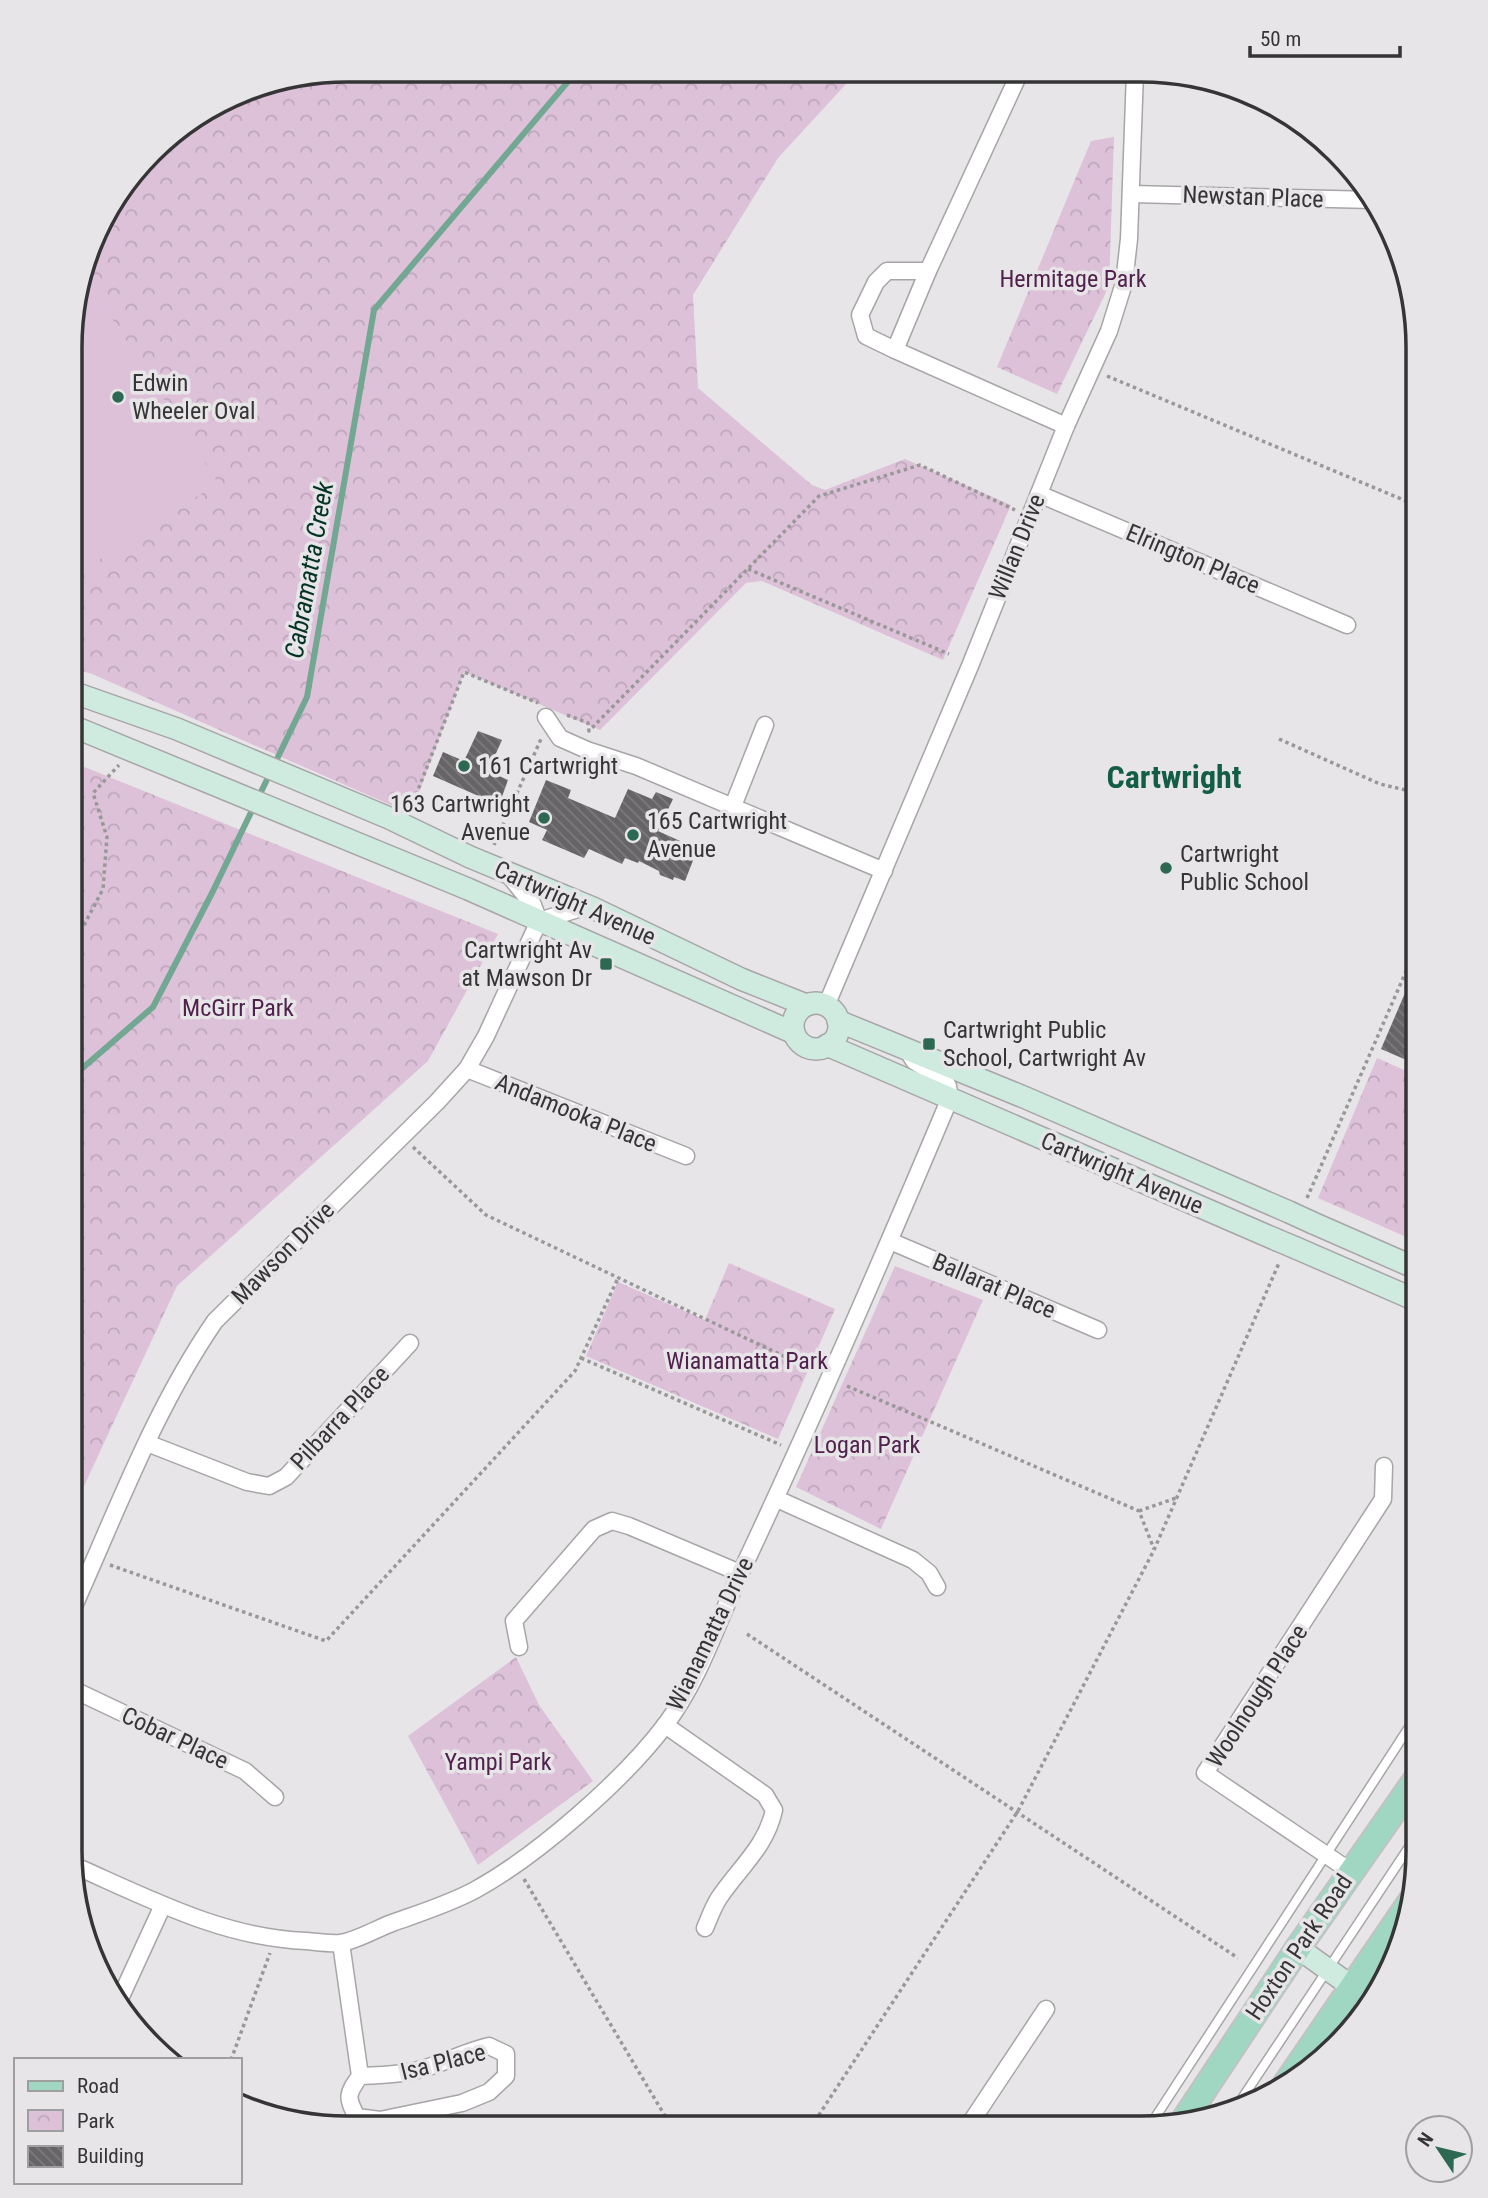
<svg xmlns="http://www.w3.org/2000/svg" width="1488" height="2198" viewBox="0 0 1488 2198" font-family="'Roboto Condensed',sans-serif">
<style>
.park{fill:url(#park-crowns)}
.garden{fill:#ddc1d9}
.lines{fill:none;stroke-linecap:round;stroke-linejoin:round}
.stream{stroke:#72a791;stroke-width:6}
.building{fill:url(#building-back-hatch)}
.lane-casing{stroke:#a7a5a7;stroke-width:11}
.street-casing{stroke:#a7a5a7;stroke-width:19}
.secondary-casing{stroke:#a7a5a7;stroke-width:24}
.primary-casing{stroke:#c3c2c3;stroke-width:28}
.path{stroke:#999899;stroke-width:3.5;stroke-dasharray:3.5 3.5;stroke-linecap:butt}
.lane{stroke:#fff;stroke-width:8}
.street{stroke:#fff;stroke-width:16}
.secondary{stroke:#cfebe0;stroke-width:21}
.primary{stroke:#a0d7c2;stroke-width:24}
.secondary-bridge-casing{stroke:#a7a5a7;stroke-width:24;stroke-linecap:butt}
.secondary-bridge{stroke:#cfebe0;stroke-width:21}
.poi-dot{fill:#2d6852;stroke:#e7e5e7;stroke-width:2.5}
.labels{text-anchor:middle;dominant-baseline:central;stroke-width:7;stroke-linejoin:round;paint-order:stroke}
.street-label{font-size:24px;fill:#363536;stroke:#e7e5e7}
.park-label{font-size:24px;fill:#50214d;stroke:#e7e5e7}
.poi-label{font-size:24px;fill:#363536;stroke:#e7e5e7;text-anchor:start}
.water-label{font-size:26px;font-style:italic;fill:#033324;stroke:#e7e5e7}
.district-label{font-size:32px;font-weight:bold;fill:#135c45;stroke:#e7e5e7}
.rim{fill:none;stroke:#363536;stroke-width:3.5}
</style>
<defs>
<pattern id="park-crowns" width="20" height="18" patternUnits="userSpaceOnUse" patternTransform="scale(1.75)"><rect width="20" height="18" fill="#ddc1d9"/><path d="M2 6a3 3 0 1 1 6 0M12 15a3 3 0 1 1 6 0" fill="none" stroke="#bea6bb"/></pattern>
<pattern id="building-back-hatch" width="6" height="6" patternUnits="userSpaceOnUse" patternTransform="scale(1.75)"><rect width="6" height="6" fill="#666466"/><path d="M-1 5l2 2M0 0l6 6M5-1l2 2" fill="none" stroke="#7d7c7d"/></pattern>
</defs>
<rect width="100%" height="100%" fill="#e7e5e7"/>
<g class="park">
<path d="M347,70l511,1 -80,87 -85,137 5,93 114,97 13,5 80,-31 106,46 -68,155 -181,-79 -16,2 -146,147 -136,-58 -51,136 -4,5 -317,-139 -20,-6v-358l35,-101 58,-71 93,-53z"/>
<path d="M1114,137l-5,149 -52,108 -60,-27 94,-226z"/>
<path d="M72,762l426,172 -70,127 -251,225 -106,228z"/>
<path d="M1377,1058l41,18v154l-14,6 -86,-38z"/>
<path d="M729,1263l106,46 -57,130 -192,-83 32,-74 87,38z"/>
<path d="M895,1266l88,34 -102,229 -85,-42z"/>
<path d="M516,1657l23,48 54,76 -115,84 -70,-129z"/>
</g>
<path class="garden" d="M84,275l134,208 -146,94v-267z"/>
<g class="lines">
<path class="stream" d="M71,1078l82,-71 59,-114 95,-196 67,-387 203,-239"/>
</g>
<g class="building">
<path d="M478,731l24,9 -14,31 20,9 -9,25 -66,-29 10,-24 21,9z"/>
<path d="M546,780l25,10 -3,8 47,20 13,-29 24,10 4,-7 17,7 -15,32 22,10 -3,8 3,1 -1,3 15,5 -9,23 -11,-4 -1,3 -13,-5 -1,-4 -20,-10 -1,2 -13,-5 -3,6 -33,-15 -5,9 -42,-18 5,-10 -18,-8z"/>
<path d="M1405,993l13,5v67l-37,-16z"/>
</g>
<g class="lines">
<g class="lane-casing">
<g id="lane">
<path d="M1235,2109l182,-274"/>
<path d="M1149,2127l268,-412"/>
</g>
</g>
<g class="street-casing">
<g id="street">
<path d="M1020,72l-92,199 -33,79 171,76"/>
<path d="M1132,194l241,6"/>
<path d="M895,350l-29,-14 -6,-21 16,-33 11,-11h41"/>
<path d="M1039,494l308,131"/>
<path d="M546,717l14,21 27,12 49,16 248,105"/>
<path d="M733,806l32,-81"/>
<path d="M508,874l25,31 6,16"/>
<path d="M539,921l42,-13h10"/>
<path d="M826,1006l144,-340 96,-240 43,-95 15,-48 5,-44 6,-167"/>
<path d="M467,1069l219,87"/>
<path d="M890,1241l208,89"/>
<path d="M147,1443l100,39 22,4 17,-9 124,-134"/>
<path d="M777,1499l136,61 16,13 8,14"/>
<path d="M70,1615c45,-99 83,-204 145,-294l222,-219 30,-33 19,-33 53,-115"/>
<path d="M519,1647l-5,-26 80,-92 18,-8 17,5 111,47"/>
<path d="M70,1688l175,83 30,26"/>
<path d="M665,1725l100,70 9,15c-8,37 -35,58 -55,88 -6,9 -10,21 -14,30"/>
<path d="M73,1865c75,33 150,73 233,76 11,1 24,3 35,2 17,-3 35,-14 51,-20 28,-10 57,-19 83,-33 62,-34 149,-110 191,-166 35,-47 51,-102 76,-154 73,-155 141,-313 208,-472l-2,-12 -3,-5 -31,-20 -5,-8"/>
<path d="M1350,1871l-145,-98 178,-274 1,-33"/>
<path d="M341,1943l19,133c-13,18 -14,21 -3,41l23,3 82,-17 27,-11 17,-16v-22l-17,-8c-18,4 -34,12 -52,18 -25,10 -50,11 -77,12"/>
<path d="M118,2003l45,-98"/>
<path d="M967,2128l79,-119"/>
</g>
</g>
<g class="secondary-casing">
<g id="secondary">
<path d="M72,692l105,37 212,89 81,39 123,51 148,71 65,26"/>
<path d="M72,726l396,163 326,144"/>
<circle cx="816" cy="1026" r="23"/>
<path d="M838,1021l188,77 263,114"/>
<path d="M827,1045l450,195"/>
<path d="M1313,1223l105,46"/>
<path d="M1296,1248l122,53"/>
<path d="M1298,1948l53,38 18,18"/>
</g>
</g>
<g class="primary-casing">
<g id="primary">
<path d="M1285,2085l126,-184"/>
<path d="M1184,2120l114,-172 119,-170"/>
</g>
</g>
<g class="path">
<path d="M1107,376l311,130"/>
<path d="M748,569l201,85"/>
<path d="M567,715l21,8 1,8 230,-235 101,-31 95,45"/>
<path d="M1279,739l101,45 38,9"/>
<path d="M411,808l53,-136 74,31"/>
<path d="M494,845l47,-106"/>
<path d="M71,950l32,-61 4,-52 -14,-44 26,-28"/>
<path d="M413,1147l73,68 329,156"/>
<path d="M1307,1198l111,-254"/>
<path d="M581,1358l200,87"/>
<path d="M847,1386l292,125 15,38"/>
<path d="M1139,1511l37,-13"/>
<path d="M110,1565l216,76 249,-270 43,-93"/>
<path d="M747,1634l491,324"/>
<path d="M524,1879l144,242 -9,6"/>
<path d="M231,2060l39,-107"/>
<path d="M811,2127l207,-316 136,-261 125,-287"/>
</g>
<use href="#lane" class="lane"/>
<use href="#street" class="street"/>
<use href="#secondary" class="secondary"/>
<use href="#primary" class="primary"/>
<g class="secondary-bridge-casing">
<g id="secondary-bridge">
<path d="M1289,1212l24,11"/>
<path d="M1277,1240l19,8"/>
</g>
</g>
<use href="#secondary-bridge" class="secondary-bridge"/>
</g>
<g class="poi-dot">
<circle cx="118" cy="397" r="7"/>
<circle cx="464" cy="766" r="7"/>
<circle cx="544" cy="818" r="7"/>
<circle cx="633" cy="835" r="7"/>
<circle cx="1166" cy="868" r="7"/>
<rect x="599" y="957" width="14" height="14" rx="3.5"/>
<rect x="922" y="1037" width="14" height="14" rx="3.5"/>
</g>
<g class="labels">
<g class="street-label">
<text transform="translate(1253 197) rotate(2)">Newstan Place</text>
<text transform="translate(1017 547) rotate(-68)">Willan Drive</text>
<text transform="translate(1193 559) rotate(23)">Elrington Place</text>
<text transform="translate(575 903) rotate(24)">Cartwright Avenue</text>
<text transform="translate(576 1113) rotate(22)">Andamooka Place</text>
<text transform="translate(1122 1173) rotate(23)">Cartwright Avenue</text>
<text transform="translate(283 1253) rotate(-45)">Mawson Drive</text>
<text transform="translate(994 1286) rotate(23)">Ballarat Place</text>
<text transform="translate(340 1418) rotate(-47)">Pilbarra Place</text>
<text transform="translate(710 1634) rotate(-64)">Wianamatta Drive</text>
<text transform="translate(1257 1696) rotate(-57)">Woolnough Place</text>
<text transform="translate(175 1738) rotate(25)">Cobar Place</text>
<text transform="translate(1299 1947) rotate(-56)">Hoxton Park Road</text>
<text transform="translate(443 2062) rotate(-14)">Isa Place</text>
</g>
<g class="park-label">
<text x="1073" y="279">Hermitage Park</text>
<text x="238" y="1008">McGirr Park</text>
<text x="747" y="1361">Wianamatta Park</text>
<text x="867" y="1445">Logan Park</text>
<text x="498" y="1762">Yampi Park</text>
</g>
<g class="poi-label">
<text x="132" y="383">Edwin<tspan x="132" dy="28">Wheeler Oval</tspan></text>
<text x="478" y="766">161 Cartwright</text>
<text x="530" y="804" text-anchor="end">163 Cartwright<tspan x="530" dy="28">Avenue</tspan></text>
<text x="647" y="821">165 Cartwright<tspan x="647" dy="28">Avenue</tspan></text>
<text x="1180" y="854">Cartwright<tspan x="1180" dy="28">Public School</tspan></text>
<text x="592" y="950" text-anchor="end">Cartwright Av<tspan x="592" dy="28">at Mawson Dr</tspan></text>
<text x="943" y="1030">Cartwright Public<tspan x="943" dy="28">School, Cartwright Av</tspan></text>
</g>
<g class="water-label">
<text transform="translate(309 570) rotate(-80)">Cabramatta Creek</text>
</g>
<g class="district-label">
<text x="1174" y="777">Cartwright</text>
</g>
</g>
<path d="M0 0H1488V2198H0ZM347 82H1141A265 265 0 0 1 1406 347V1851A265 265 0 0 1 1141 2116H347A265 265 0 0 1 82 1851V347A265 265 0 0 1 347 82Z" fill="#e7e5e7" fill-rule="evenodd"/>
<path class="rim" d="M347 82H1141A265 265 0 0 1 1406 347V1851A265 265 0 0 1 1141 2116H347A265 265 0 0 1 82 1851V347A265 265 0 0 1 347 82Z"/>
<rect x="14" y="2058" width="228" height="126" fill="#e7e5e7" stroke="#a09fa0" stroke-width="2"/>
<rect x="28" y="2081" width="35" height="10" fill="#a0d7c2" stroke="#a09fa0" stroke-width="2"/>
<text x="77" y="2093" font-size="21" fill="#363536">Road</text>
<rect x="28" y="2110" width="35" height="21" fill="url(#park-crowns)" stroke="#a09fa0" stroke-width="2"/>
<text x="77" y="2128" font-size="21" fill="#363536">Park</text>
<rect x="28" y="2146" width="35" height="21" fill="url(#building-back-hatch)" stroke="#a09fa0" stroke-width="2"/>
<text x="77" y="2163" font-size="21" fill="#363536">Building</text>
<g transform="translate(1439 2149) rotate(305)"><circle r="33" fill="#e7e5e7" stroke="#a09fa0" stroke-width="2"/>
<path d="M0-5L12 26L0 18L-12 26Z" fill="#2d6852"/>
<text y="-10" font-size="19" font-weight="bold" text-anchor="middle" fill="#363536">N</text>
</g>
<path d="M1250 46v10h150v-10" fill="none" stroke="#363536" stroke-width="3.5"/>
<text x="1260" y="46" font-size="21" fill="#363536" stroke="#e7e5e7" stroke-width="5" paint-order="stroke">50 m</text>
</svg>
